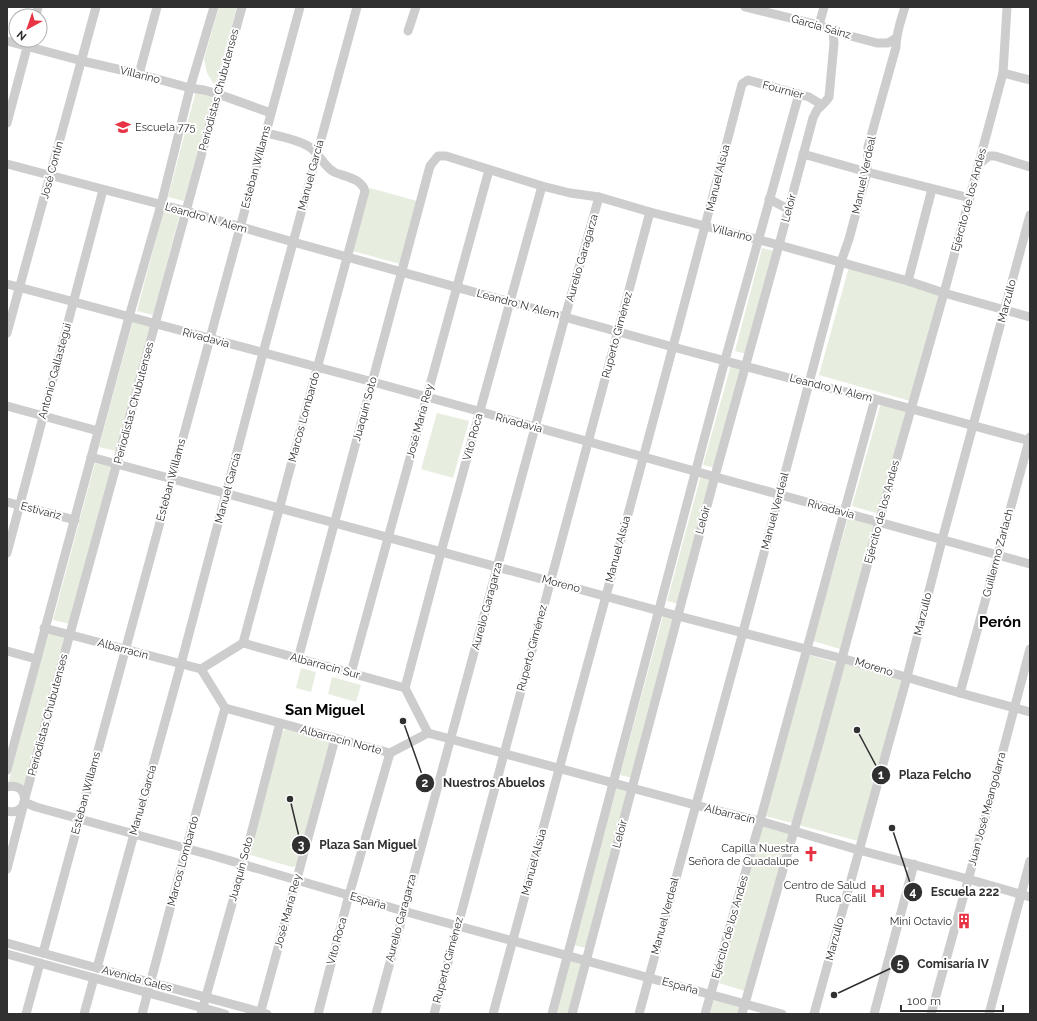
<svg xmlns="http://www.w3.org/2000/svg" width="1037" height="1021" viewBox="0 0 1037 1021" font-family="Raleway,sans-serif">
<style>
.green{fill:#e7eddf}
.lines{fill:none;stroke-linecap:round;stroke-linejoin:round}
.minor{stroke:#cdcdcd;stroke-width:9}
.labels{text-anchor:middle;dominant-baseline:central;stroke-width:4;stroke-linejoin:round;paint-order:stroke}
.street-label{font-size:11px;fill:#303030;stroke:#fff}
.poi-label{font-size:11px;fill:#303030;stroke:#fff;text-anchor:end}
.district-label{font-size:15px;font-weight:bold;fill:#000;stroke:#fff}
.leader{fill:none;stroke:#303030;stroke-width:1.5}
.callout-dot{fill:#303030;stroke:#fff;stroke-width:1.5}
.mark-label{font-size:12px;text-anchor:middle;font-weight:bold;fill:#fff}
.callout-label{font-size:12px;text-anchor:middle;font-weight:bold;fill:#303030;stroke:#fff;stroke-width:4;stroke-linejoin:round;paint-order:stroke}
</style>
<rect width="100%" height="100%" fill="#fff"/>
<g class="green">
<path d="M219,7h18l-22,79 -8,-13 -3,-14z"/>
<path d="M196,91l17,5 -29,105 -16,-4z"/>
<path d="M370,188l47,13 -17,63 -47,-13z"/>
<path d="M165,205l16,5 -28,105 -16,-4z"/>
<path d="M762,248l12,3 -28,103 -11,-3z"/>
<path d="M849,267l91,26 -30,108 -91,-26z"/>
<path d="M133,321l17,4 -34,126 -17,-4z"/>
<path d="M731,365l11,3 -27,100 -12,-3z"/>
<path d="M881,403l27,7 -29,104 -27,-8z"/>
<path d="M437,413l32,8 -16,57 -32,-9z"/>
<path d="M95,463l17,4 -42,157 -17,-4z"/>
<path d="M701,475l11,3 -33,126 -12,-3z"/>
<path d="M848,518l27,7 -35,124 -27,-8z"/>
<path d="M663,616l11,3 -42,159 -12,-3z"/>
<path d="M48,632l17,4 -40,152 -17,-4z"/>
<path d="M810,655l27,8 -45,160 -27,-7z"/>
<path d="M843,663l59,16 -44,162 -59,-16z"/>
<path d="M301,668l15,4 -5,20 -15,-4z"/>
<path d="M332,677l29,8 -5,17 -28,-8z"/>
<path d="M288,729l36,10 5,3v5l-31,117 -2,2 -4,1 -38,-11 -3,-1 -1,-4 32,-118 2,-3z"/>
<path d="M617,787l11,3 -42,158 -12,-3z"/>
<path d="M762,826l27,8 -44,157 -26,-8z"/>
<path d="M570,961l11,3 -13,50h-12z"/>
<path d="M714,999l27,7 -2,8h-29z"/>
</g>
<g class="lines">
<g class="minor">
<path d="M745,7l74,18 20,8 38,10h11l8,-5"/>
<path d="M36,16l2,-9"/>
<path d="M819,25l5,-18"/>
<path d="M408,31l8,-24"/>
<path d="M7,41l75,20 57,13 51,14 14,2 14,4 53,19"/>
<path d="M1003,73l27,7"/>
<path d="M139,74l18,-67"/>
<path d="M7,123l22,-83"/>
<path d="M803,154l64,18 103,26"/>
<path d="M7,164l179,47 107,31 380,105 135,36 67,16 155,42"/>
<path d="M979,164l10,-8h6l35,11"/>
<path d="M769,199l19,10"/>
<path d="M908,281l24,-92"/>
<path d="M7,284l366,98 657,182"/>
<path d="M7,333l89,-326"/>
<path d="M7,406l91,25"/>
<path d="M91,457l587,159 170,44 112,33 70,19"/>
<path d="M7,502l68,18"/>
<path d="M7,553l96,-363"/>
<path d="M44,628l157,41"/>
<path d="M243,643l122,-452c-4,-13 -20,-14 -31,-19 -11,-6 -15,-20 -26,-26 -12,-7 -29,-10 -42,-13"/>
<path d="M7,651l29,8"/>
<path d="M298,659l132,-493 8,-10h8l96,30 28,7 29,4 51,15 129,33 129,36 36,12 86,24"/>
<path d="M201,669l42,-26 162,45 23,45"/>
<path d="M201,669l24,39 165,45 38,-20"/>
<path d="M351,673l138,-503"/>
<path d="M405,688l36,-136 101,-366"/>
<path d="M960,693l70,-256"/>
<path d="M428,733l267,72 65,16 95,28 113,30 62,18"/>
<path d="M7,770l122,-453 32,-112 29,-117 24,-81"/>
<path d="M7,787c24,-6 23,30 0,24"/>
<path d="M25,798l217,-791"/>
<path d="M24,802l12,5 178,49 189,55 379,103"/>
<path d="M7,869l17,-66"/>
<path d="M7,943c87,25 174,47 260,71"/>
<path d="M43,953l257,-946"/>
<path d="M7,954l218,60"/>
<path d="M97,968l84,-304 82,-311 94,-346"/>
<path d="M26,1014l14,-51"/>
<path d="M84,1014l10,-36"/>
<path d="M142,1014l44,-165 39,-141"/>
<path d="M201,1014l42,-149 37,-142"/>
<path d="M260,1014l75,-275"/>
<path d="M318,1014l31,-119 41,-142"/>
<path d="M376,1014l189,-697 34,-120"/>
<path d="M434,1014l216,-802"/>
<path d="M493,1014c83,-310 169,-619 249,-930l6,-4 61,17 13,8"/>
<path d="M552,1014l173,-654 74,-266"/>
<path d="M572,1014l143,-538 64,-231 34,-127 4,-8 9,-9 3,-4 5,-54 -1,-12"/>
<path d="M639,1014l104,-382 98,-370 8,-23 18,-67 1,-25 28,-100c0,-14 5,-27 9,-40"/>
<path d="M705,1014l55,-193 115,-422"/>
<path d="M742,1014l77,-271 60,-221 65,-229 59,-220 4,-66"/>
<path d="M814,1014l93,-337 35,-137 88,-325"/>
<path d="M874,1014l40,-150"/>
<path d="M931,1014l52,-188 47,-177"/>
<path d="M989,1014l41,-153"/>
</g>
</g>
<defs>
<g id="school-bare" transform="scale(1.2)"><path d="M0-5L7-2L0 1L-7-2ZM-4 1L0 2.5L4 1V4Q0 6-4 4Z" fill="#e73344" stroke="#fff" stroke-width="2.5" paint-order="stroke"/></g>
<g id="church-bare" transform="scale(1.2)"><path d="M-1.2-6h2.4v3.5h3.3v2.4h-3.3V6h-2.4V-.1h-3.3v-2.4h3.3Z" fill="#e73344" stroke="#fff" stroke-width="2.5" paint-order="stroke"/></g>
<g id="hospital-bare" transform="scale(1.2)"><path d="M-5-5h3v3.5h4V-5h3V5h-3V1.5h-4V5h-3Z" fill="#e73344" stroke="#fff" stroke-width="2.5" paint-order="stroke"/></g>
<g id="building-bare" transform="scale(1.2)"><path d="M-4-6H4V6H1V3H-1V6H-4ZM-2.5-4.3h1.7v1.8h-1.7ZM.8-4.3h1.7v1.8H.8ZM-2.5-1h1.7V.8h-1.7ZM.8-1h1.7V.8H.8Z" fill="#e73344" stroke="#fff" stroke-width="2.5" paint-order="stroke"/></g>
</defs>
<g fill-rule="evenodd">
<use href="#school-bare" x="123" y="127"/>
<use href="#church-bare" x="811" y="854"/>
<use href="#hospital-bare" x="878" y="891"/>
<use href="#building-bare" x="964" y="921"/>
</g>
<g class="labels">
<g class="street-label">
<text transform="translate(821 27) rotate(16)">García Sáinz</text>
<text transform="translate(140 75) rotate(14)">Villarino</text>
<text transform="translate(219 90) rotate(-75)">Periodistas Chubutenses</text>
<text transform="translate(783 90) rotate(15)">Fournier</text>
<text transform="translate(256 167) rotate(-75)">Esteban Willams</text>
<text transform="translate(52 170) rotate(-75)">José Contín</text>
<text transform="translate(311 175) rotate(-75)">Manuel García</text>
<text transform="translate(864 175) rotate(-78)">Manuel Verdeal</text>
<text transform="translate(718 178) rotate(-76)">Manuel Alsúa</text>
<text transform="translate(969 200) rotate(-75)">Ejército de los Andes</text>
<text transform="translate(789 208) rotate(-75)">Leloir</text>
<text transform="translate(206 218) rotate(16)">Leandro N. Alem</text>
<text transform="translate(732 233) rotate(14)">Villarino</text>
<text transform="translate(582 258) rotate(-74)">Aurelio Garagarza</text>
<text transform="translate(1007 301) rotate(-75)">Marzullo</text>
<text transform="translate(518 304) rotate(15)">Leandro N. Alem</text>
<text transform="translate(617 335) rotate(-75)">Ruperto Giménez</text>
<text transform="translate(206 338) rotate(15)">Rivadavia</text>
<text transform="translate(55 371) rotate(-75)">Antonio Gallastegui</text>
<text transform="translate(831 388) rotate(14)">Leandro N. Alem</text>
<text transform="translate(134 403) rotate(-75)">Periodistas Chubutenses</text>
<text transform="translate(365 409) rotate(-75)">Juaquín Soto</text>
<text transform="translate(304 417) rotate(-75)">Marcos Lombardo</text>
<text transform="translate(420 421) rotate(-75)">José María Rey</text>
<text transform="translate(519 423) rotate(15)">Rivadavia</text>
<text transform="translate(473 437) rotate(-75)">Vito Roca</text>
<text transform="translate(171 480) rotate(-75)">Esteban Willams</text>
<text transform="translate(228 488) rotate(-75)">Manuel García</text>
<text transform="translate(831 509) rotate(15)">Rivadavia</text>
<text transform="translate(41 511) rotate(15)">Estivariz</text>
<text transform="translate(775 511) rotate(-75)">Manuel Verdeal</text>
<text transform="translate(882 512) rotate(-75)">Ejército de los Andes</text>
<text transform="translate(703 520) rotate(-75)">Leloir</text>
<text transform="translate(618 549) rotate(-75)">Manuel Alsúa</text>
<text transform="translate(998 553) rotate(-75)">Guillermo Zarlach</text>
<text transform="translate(561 584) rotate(15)">Moreno</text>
<text transform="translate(487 606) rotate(-75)">Aurelio Garagarza</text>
<text transform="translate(923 614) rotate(-76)">Marzullo</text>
<text transform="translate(532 648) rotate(-75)">Ruperto Giménez</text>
<text transform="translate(123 649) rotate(15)">Albarracín</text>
<text transform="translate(325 666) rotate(15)">Albarracín Sur</text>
<text transform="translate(874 667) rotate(17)">Moreno</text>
<text transform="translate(48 715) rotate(-75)">Periodistas Chubutenses</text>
<text transform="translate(341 740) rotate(15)">Albarracín Norte</text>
<text transform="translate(86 793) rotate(-75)">Esteban Willams</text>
<text transform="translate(143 800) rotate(-74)">Manuel García</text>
<text transform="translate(987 809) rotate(-75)">Juan José Meangolarra</text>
<text transform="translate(730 814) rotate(14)">Albarracín</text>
<text transform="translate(620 834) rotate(-75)">Leloir</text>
<text transform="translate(183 861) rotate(-75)">Marcos Lombardo</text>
<text transform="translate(534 862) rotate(-75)">Manuel Alsúa</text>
<text transform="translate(241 869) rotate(-75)">Juaquín Soto</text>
<text transform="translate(368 901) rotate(16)">España</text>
<text transform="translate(288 911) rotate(-75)">José María Rey</text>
<text transform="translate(665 916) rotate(-75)">Manuel Verdeal</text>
<text transform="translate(401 918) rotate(-75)">Aurelio Garagarza</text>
<text transform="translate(730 927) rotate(-74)">Ejército de los Andes</text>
<text transform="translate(835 939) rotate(-75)">Marzullo</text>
<text transform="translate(337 941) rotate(-75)">Vito Roca</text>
<text transform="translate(448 960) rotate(-75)">Ruperto Giménez</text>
<text transform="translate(137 979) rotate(15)">Avenida Gales</text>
<text transform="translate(680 986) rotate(15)">España</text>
</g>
<g class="poi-label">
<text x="135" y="127" text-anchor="start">Escuela 775</text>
<text x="799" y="848">Capilla Nuestra<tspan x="799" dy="13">Señora de Guadalupe</tspan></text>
<text x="866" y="885">Centro de Salud<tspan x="866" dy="13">Ruca Calil</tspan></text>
<text x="952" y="921">Mini Octavio</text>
</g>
<g class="district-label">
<text x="1000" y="622">Perón</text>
<text x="325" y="710">San Miguel</text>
</g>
</g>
<path class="leader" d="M857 730L881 775M403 721L425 783M290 799L301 845M892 828L913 892M834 995L900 964"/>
<g class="callout-dot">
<circle cx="857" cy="730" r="4"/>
<circle cx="403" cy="721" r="4"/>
<circle cx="290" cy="799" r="4"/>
<circle cx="892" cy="828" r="4"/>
<circle cx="834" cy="995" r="4"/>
<circle cx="881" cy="775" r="10"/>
<circle cx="425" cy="783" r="10"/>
<circle cx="301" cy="845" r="10"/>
<circle cx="913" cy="892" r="10"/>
<circle cx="900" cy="964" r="10"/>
</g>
<g class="mark-label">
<text x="881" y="779">1</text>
<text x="425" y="787">2</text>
<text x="301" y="849">3</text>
<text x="913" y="896">4</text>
<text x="900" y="968">5</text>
</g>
<g class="callout-label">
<text x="935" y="779">Plaza Felcho</text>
<text x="494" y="787">Nuestros Abuelos</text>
<text x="368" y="849">Plaza San Miguel</text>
<text x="965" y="896">Escuela 222</text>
<text x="953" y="968">Comisaría IV</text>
</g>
<rect width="1037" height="1021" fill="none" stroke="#303030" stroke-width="16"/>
<g transform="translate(28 28) rotate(220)"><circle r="19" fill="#ffffff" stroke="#acacac"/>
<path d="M0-3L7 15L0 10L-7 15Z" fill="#e73344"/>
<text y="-6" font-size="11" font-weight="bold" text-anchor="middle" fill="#303030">N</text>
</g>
<path d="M901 1005v6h102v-6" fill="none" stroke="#303030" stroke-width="2"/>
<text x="907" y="1005" font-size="12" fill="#303030" stroke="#ffffff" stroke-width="3" paint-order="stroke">100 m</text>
</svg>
